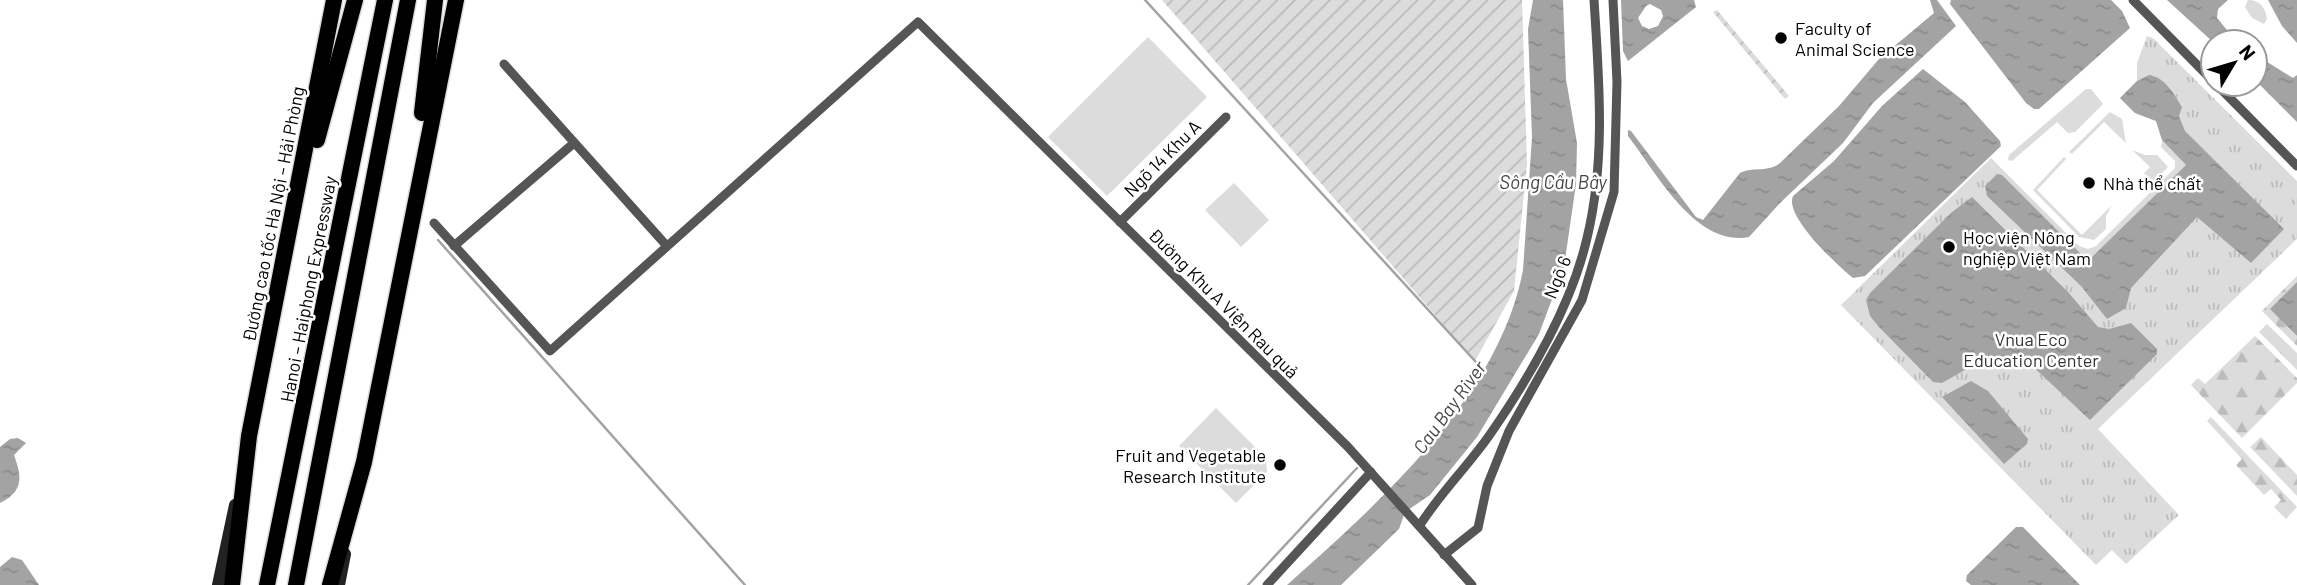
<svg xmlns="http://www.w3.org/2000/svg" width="2297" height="585" viewBox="0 0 2297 585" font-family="Barlow,sans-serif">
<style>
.grass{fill:#dcdcdc}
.forest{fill:url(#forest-firs)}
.park{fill:url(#park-tufts)}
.garden{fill:url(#garden-furrows)}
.water{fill:url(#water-ripples);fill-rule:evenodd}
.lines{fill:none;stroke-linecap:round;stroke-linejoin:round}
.stream{stroke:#a3a3a3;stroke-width:2.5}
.motorway-casing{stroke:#dbdbdb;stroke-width:19}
.minor{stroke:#555;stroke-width:9}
.secondary{stroke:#222;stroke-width:12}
.motorway{stroke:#000;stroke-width:16}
.poi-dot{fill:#000;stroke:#fff;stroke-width:2.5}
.labels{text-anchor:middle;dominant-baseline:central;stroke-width:5;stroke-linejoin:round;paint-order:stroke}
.poi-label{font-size:18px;fill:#000;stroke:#fff;text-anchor:start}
.street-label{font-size:18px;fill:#000;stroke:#fff}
.park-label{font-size:18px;fill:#333;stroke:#fff}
.water-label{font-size:19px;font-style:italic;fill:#444;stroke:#fff}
</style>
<defs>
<pattern id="forest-firs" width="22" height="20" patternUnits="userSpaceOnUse" patternTransform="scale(1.75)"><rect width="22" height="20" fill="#dcdcdc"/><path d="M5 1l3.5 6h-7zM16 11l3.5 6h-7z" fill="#bbb"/></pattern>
<pattern id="park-tufts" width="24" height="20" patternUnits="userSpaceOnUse" patternTransform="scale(1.75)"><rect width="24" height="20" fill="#dcdcdc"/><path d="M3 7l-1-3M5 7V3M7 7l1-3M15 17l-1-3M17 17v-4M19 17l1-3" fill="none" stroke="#bbb"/></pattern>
<pattern id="garden-furrows" width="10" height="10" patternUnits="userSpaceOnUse" patternTransform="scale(1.75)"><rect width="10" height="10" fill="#dcdcdc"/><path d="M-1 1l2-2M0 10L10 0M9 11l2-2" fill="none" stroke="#bbb"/></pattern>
<pattern id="water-ripples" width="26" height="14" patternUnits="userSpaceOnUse" patternTransform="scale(1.75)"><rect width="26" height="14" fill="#a3a3a3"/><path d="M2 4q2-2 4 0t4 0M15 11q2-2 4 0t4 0" fill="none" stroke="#8b8b8b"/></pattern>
</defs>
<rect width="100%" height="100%" fill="#fff"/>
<g class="grass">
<path d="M2248,0c12,0 17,7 19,19l-3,5 -12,-6 -7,-11z"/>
<path d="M1148,37l59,60 -100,99 -59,-59z"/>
<path d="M2086,89h5l12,15 -28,28 -7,1 -11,-11 -45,39 -4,-1 1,-5z"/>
<path d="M2110,112l12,7 4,24 -22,-21 -32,32 -3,-2z"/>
<path d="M2162,140l24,25 -98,97 -100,-101 3,-3 88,88 9,3 8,-3 79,-78v-7l-14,-14z"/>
<path d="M2132,150l13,5h12l11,12 -15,15 -9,-9 6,-6z"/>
<path d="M2064,157l2,2 -29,31 45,45 30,-30 -6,11v13l-12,11 -15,-3 -46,-47z"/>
<path d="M1234,183l35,37 -28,27 -36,-37z"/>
<path d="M1216,408l50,50 1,14 -31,31 -57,-57z"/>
</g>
<g class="forest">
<path d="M2297,276v6l-26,27 26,27v10l-35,-35z"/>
<path d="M2267,324l30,29v17l-38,-38z"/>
<path d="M2255,336l42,42v5l-55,55 -51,-53 7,-7 7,6z"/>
<path d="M2211,417l86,90 -11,12 -12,-12 7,-7 -10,-11 -7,6 -28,-30 6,-6 -35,-38z"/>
<path d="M2261,437l36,38v21l-47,-49z"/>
</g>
<path class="park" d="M2147,36l6,2 144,143v58l-199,190 81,86 -53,49 -14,-14 -16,15 -255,-260 147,-144 101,100 97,-96 -24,-25 -6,-19 -21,-8 -15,-15 17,-17v-18z"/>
<g class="garden">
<path d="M1162,0h360l5,164 -13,127 -39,70z"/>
<path d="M1717,10l72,86 -4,3 -72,-87z"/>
</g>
<g class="water">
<path d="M1533,0h30l3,79 11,64 -1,41 -12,83 -25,67 -62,103 -47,58 -25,17 -6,17 -58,56h-54c92,-82 212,-188 236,-315l9,-133 -4,-108z"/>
<path d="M1621,0h73l2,7 -68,54 -5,-10zM1650,4l11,6 2,6 -5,10 -9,3 -7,-3 -4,-8 8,-12z"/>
<path d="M1930,0h7l19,26 -83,77 -30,40 -63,60 -31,34c-54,10 -93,-65 -121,-101v-6l3,1 65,86 7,3 37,-47c14,-7 28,0 40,-10l59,-57 40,-47 55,-46z"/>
<path d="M1951,0h160l11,11 8,17 -91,81h-5l-8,-6 -76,-99z"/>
<path d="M2167,0h61l-10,9 -1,9 20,24h-24z"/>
<path d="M2268,0h29v43l-15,-17z"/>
<path d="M2264,60l29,18 4,-3v47l-42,-42v-9z"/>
<path d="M1923,69l42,33 35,39 1,5 -136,130 -12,2c-16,-13 -69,-62 -60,-82l41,-35 48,-55z"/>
<path d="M2149,75c17,3 24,18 33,32l-3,9 6,15 99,98 -33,34 -54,-46 -66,71 -5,20 -19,11 -26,-33 -94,-90 -2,-10 12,-12 5,1 86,86 98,-96 -24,-25 -6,-19 -21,-8 -15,-15 17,-17z"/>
<path d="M1972,197l96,95 30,35 11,2 22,-6 26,26v5l-67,66 -64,-60 -21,-1 -13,7 -15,-3 -35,20 -9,-1 -54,-55 -9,-11 -4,-16 4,-7 82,-81z"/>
<path d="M2297,282v54l-27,-27z"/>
<path d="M1971,381l17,10 40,48 -1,5 -23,20 -62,-67z"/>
<path d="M18,438l8,5 -12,12c8,22 10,36 -14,48v-56l10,-8z"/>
<path d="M2016,527h7l57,58h-109l-5,-4 1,-6z"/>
<path d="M12,557l10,3 17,25h-39v-18z"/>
</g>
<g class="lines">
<g class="stream">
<path d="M1145,0l340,372"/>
<path d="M438,240l307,345"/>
<path d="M1248,585l109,-117"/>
</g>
<g class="motorway-casing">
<g id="motorway">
<path d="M422,113l13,-113"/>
<path d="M317,140l38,-140"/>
<path d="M232,585l17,-149 85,-436"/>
<path d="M267,585l118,-585"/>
<path d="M296,585l112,-585"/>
<path d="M330,585l34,-123 92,-462"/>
</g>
</g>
<g class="minor">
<path d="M2133,0l80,81"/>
<path d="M504,64l162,181"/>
<path d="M2216,84l81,82"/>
<path d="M1120,222l106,-105"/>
<path d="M434,223l116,128 368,-329 430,425 124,138"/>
<path d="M454,246l120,-103"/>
<path d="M1420,525c21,-33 49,-60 71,-92 39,-56 81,-129 96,-195 19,-78 12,-159 7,-238"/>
<path d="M1444,555l34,-27 9,-42 22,-55 73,-131 32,-108 3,-110 -4,-82"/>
<path d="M1267,585l104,-113"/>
</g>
<g class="secondary">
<path d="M218,585l17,-80"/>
<path d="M339,585l6,-31"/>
</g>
<use href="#motorway" class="motorway"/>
</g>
<g class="poi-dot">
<circle cx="1781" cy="38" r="7"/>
<circle cx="2089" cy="183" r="7"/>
<circle cx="1949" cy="247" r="7"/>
<circle cx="1280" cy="465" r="7"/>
</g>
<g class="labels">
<g class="poi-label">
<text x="1795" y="28">Faculty of<tspan x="1795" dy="21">Animal Science</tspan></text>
<text x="2103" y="183">Nhà thể chất</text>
<text x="1963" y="237">Học viện Nông<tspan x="1963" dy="21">nghiệp Việt Nam</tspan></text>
<text x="1266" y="455" text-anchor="end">Fruit and Vegetable<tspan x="1266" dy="21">Research Institute</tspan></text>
</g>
<g class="street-label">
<text transform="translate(1162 158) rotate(-45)">Ngõ 14 Khu A</text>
<text transform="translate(273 214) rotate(-79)">Đường cao tốc Hà Nội – Hải Phòng</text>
<text transform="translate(1557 277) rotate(-68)">Ngõ 6</text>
<text transform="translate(308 289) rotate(-79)">Hanoi – Haiphong Expressway</text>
<text transform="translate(1224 303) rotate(45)">Đường Khu A Viện Rau quả</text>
</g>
<g class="park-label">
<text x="2031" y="339">Vnua Eco<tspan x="2031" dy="21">Education Center</tspan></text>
</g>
<g class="water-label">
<text x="1553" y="181">Sông Cầu Bây</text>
<text transform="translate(1449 407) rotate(-54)">Cau Bay River</text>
</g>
</g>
<g transform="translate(2234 63) rotate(52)"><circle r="33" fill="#ffffff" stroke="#999999" stroke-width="2"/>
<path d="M0-5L12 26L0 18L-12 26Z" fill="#000000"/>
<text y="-10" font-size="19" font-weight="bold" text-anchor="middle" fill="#000000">N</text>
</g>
</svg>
